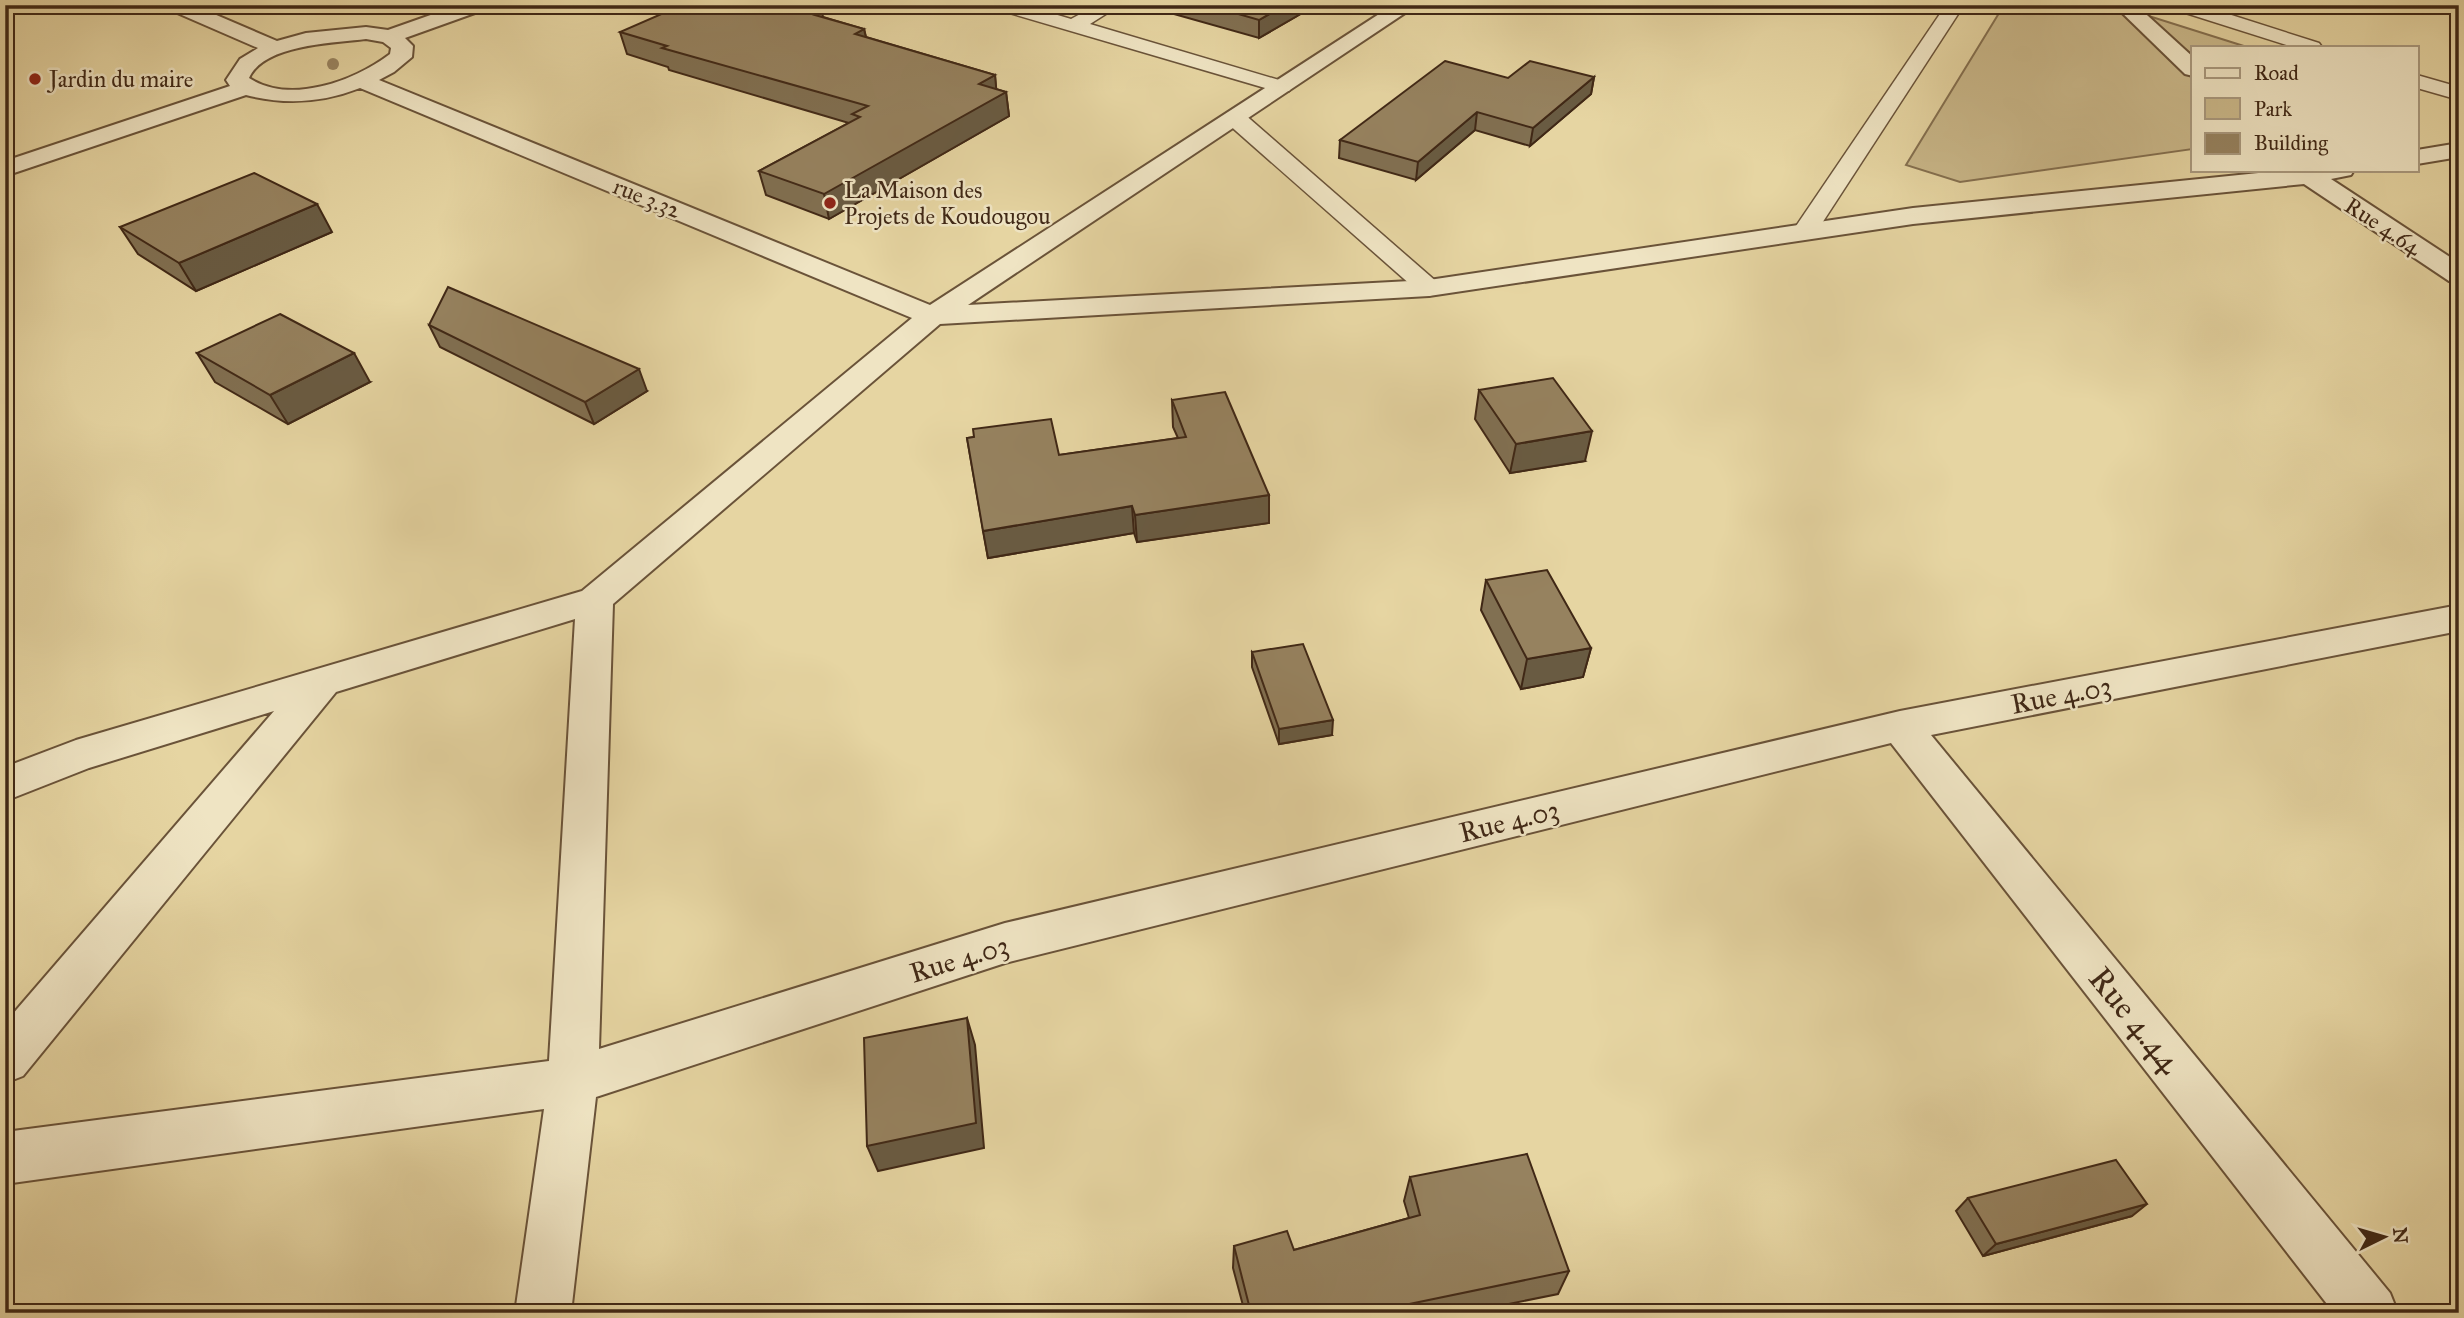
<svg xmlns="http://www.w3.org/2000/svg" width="2464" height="1318" viewBox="0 0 2464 1318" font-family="'IM FELL Great Primer',serif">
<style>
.green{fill:#cab88a;stroke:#857050;stroke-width:2}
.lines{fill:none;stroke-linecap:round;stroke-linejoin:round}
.service-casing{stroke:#6a5339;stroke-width:3}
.minor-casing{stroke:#6a5339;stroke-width:4}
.service{fill:#efe4c3;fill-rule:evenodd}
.minor{fill:#efe4c3;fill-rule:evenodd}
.tree{fill:#9a8662}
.wall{fill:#817052;stroke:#402816;stroke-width:2}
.shaded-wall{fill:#695b42;stroke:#402816;stroke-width:2}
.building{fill:#96825f;stroke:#402816;stroke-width:2}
.poi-dot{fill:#8f2418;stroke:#efe4c3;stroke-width:2.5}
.labels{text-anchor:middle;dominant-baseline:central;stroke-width:5;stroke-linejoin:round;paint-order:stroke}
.far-poi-label{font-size:23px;fill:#402816;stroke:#efe4c3;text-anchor:start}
.far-street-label{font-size:23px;fill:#402816;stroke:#efe4c3}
.street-label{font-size:28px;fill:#402816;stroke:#efe4c3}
.near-street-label{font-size:33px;fill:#402816;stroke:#efe4c3}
</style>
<rect width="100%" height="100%" fill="#e6d5a2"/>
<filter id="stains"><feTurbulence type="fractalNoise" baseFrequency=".00286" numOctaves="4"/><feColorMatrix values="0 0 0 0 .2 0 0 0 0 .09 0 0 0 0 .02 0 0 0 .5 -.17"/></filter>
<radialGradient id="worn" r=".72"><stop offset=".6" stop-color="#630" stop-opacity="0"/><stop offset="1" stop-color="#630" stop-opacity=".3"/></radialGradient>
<path class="green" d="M2004,5h110l133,42h-54v102l-233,33 -54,-17z"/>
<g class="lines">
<g class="service-casing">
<g id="service">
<path d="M994,5h30l47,14 26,-14h23l-30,19 199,59 3,4 -3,4h-14l-279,-82z"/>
<path d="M1946,5h18l-151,232 -9,2 -9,-2 -3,-5z"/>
<path d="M2171,5h29l119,38 3,4h-29l-120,-38z"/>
<path d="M2417,75l42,12v13l-42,-12z"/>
<path d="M1235,112l8,1 195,170 4,5 -4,5 -9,3 -9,-3 -193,-170 -3,-5 3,-5z"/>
</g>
</g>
<g class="minor-casing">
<g id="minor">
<path d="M165,5h28l84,36 29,-8 60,-6 22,3 71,-25h30l-3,4 -81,29 8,8 -1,11 -18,15 -15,8 551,225 463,-300h24l-449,300 461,-25 484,-72 375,-38h66l-3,5 -20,4 128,84v20l-10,-2 -145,-97 -391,40 -484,72 -489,28 -327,280 -14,445 406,-126 895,-212 559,-106v26l-528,104 459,558 8,20h-64l-443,-570 -886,220 -409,134 -25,216h-56l29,-204 -539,75v-52l544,-71 26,-442 -239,73 -313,384 -18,7v-60l269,-312 -185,57 -84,33v-34l71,-27 506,-149 330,-273 -552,-230c-38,15 -75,17 -114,7l-241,81v-15l225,-75 -4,-6 14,-21 18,-11 -90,-39zM366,39l17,3 8,6 -1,6c-36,27 -99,51 -141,24 15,-34 86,-35 117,-39z"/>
<path d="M2114,5h22l57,52v19l-8,-2z"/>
<path d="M2459,143v14l-42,7v-14z"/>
</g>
</g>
<use href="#service" class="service"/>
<use href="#minor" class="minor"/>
</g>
<circle class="tree" cx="333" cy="64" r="6"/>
<g class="wall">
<path d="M1142,5h174l-57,33z"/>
<path d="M822,12l1,5 41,12 2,8 129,38 1,14 10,3 3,24 -180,103 -63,-24 -7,-24 90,-48 -180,-53 -1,-3 -41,-13 -7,-22z"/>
<path d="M1594,77l-3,17 -61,52 -55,-16 -59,50 -77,-22 1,-18 168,-62z"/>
<path d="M120,227l212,5 -136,59 -58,-37z"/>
<path d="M429,325l218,66 -53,33 -154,-77z"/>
<path d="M197,353l173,29 -82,42 -73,-42z"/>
<path d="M1479,390l106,71 -75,12 -35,-54z"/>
<path d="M1172,400l97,95v28l-132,19 -3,-9 -146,25 -21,-120 7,-1 85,18 119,-17 -5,-11z"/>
<path d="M1486,580l105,68 -8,29 -62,12 -40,-79z"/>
<path d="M1252,652l80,83 -53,9 -27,-77z"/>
<path d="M1410,1177l159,94 -11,23 -94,19h-219l-12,-45 1,-22 60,4 115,-32 -5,-17z"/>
<path d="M1968,1198l164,18 -149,40 -27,-45z"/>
</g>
<g class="shaded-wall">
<path d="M1285,5h31l-57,33v-18z"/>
<path d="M864,29l5,22 -14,-17z"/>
<path d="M995,75l2,22 9,-5 3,24 -180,103 -5,-25 155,-110z"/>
<path d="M1594,77l-3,17 -61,52 3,-18z"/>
<path d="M1477,112l-2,18 -59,50 2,-18z"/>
<path d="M317,204l15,28 -136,59 -17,-28z"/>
<path d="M354,353l16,29 -82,42 -18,-29z"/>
<path d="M639,369l8,22 -53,33 -9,-22z"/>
<path d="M1592,431l-7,30 -75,12 6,-29z"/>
<path d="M1269,495v28l-132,19 -2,-27z"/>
<path d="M1132,506l2,27 -146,25 -5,-27z"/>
<path d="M1591,648l-8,29 -62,12 6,-30z"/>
<path d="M1333,720l-1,15 -53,9v-15z"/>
<path d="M967,1018l8,27 9,103 -106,23 -11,-25z"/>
<path d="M2147,1204l-15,12 -149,40 13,-12z"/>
</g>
<g class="building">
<path d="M682,5h115l25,7 -7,3 49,14 -9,5 140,41 -16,9 27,8 -182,102 -65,-23 101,-54 -8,-3 16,-8 -206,-58 5,-2 -47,-14z"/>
<path d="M1207,5h78l-26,15z"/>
<path d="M1445,61l63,17 22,-17 64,16 -61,51 -56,-16 -59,50 -78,-22z"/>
<path d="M254,173l63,31 -138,59 -59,-36z"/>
<path d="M448,287l191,82 -54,33 -156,-77z"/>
<path d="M280,314l74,39 -84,42 -73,-42z"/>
<path d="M1553,378l39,53 -76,13 -37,-54z"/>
<path d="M1225,392l44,103 -134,20 -3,-9 -149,25 -16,-93 7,-1 -1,-8 78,-10 8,36 127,-18 -14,-37z"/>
<path d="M1547,570l44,78 -64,11 -41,-79z"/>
<path d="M1303,644l30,76 -54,9 -27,-77z"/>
<path d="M967,1018l9,105 -109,23 -3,-108z"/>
<path d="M1527,1154l42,117 -179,37 2,5h-141l-17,-67 53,-15 7,19 126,-35 -10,-38z"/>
<path d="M2116,1160l31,44 -151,40 -28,-46z"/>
</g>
<g class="poi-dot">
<circle cx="35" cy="79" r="7"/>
<circle cx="830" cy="203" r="7"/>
</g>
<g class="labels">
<g class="far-poi-label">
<text x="49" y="79">Jardin du maire</text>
<text x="844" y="190">La Maison des<tspan x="844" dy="26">Projets de Koudougou</tspan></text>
</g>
<g class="far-street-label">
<text transform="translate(647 198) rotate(22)">rue 3.32</text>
<text transform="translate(2383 226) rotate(33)">Rue 4.64</text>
</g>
<g class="street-label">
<text transform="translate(2061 695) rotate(-11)">Rue 4.03</text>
<text transform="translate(1509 821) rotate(-14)">Rue 4.03</text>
<text transform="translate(959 959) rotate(-17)">Rue 4.03</text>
</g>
<g class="near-street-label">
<text transform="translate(2135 1020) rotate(51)">Rue 4.44</text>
</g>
</g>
<rect width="2464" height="1318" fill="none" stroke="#e6d5a2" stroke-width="28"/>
<rect x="7" y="7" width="2450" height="1304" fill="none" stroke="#402816" stroke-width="3.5"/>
<rect x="14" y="14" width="2436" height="1290" fill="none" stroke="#402816" stroke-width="2"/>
<rect x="2191" y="46" width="228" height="126" fill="#efe4c3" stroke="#a9997e" stroke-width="2"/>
<rect x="2205" y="68" width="35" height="10" fill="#efe4c3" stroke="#a9997e" stroke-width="2"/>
<text x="2254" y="80" font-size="21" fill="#402816">Road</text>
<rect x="2205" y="98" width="35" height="21" fill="#cab88a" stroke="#a9997e" stroke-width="2"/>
<text x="2254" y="116" font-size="21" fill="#402816">Park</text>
<rect x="2205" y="133" width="35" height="21" fill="#96825f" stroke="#a9997e" stroke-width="2"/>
<text x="2254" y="150" font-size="21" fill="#402816">Building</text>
<g transform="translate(2384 1237) rotate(85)" stroke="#efe4c3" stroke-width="5" paint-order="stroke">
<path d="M0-5L12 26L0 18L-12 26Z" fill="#402816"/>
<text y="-10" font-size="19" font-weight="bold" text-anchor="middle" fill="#402816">N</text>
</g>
<rect width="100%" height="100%" filter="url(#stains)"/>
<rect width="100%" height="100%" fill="url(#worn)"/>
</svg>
